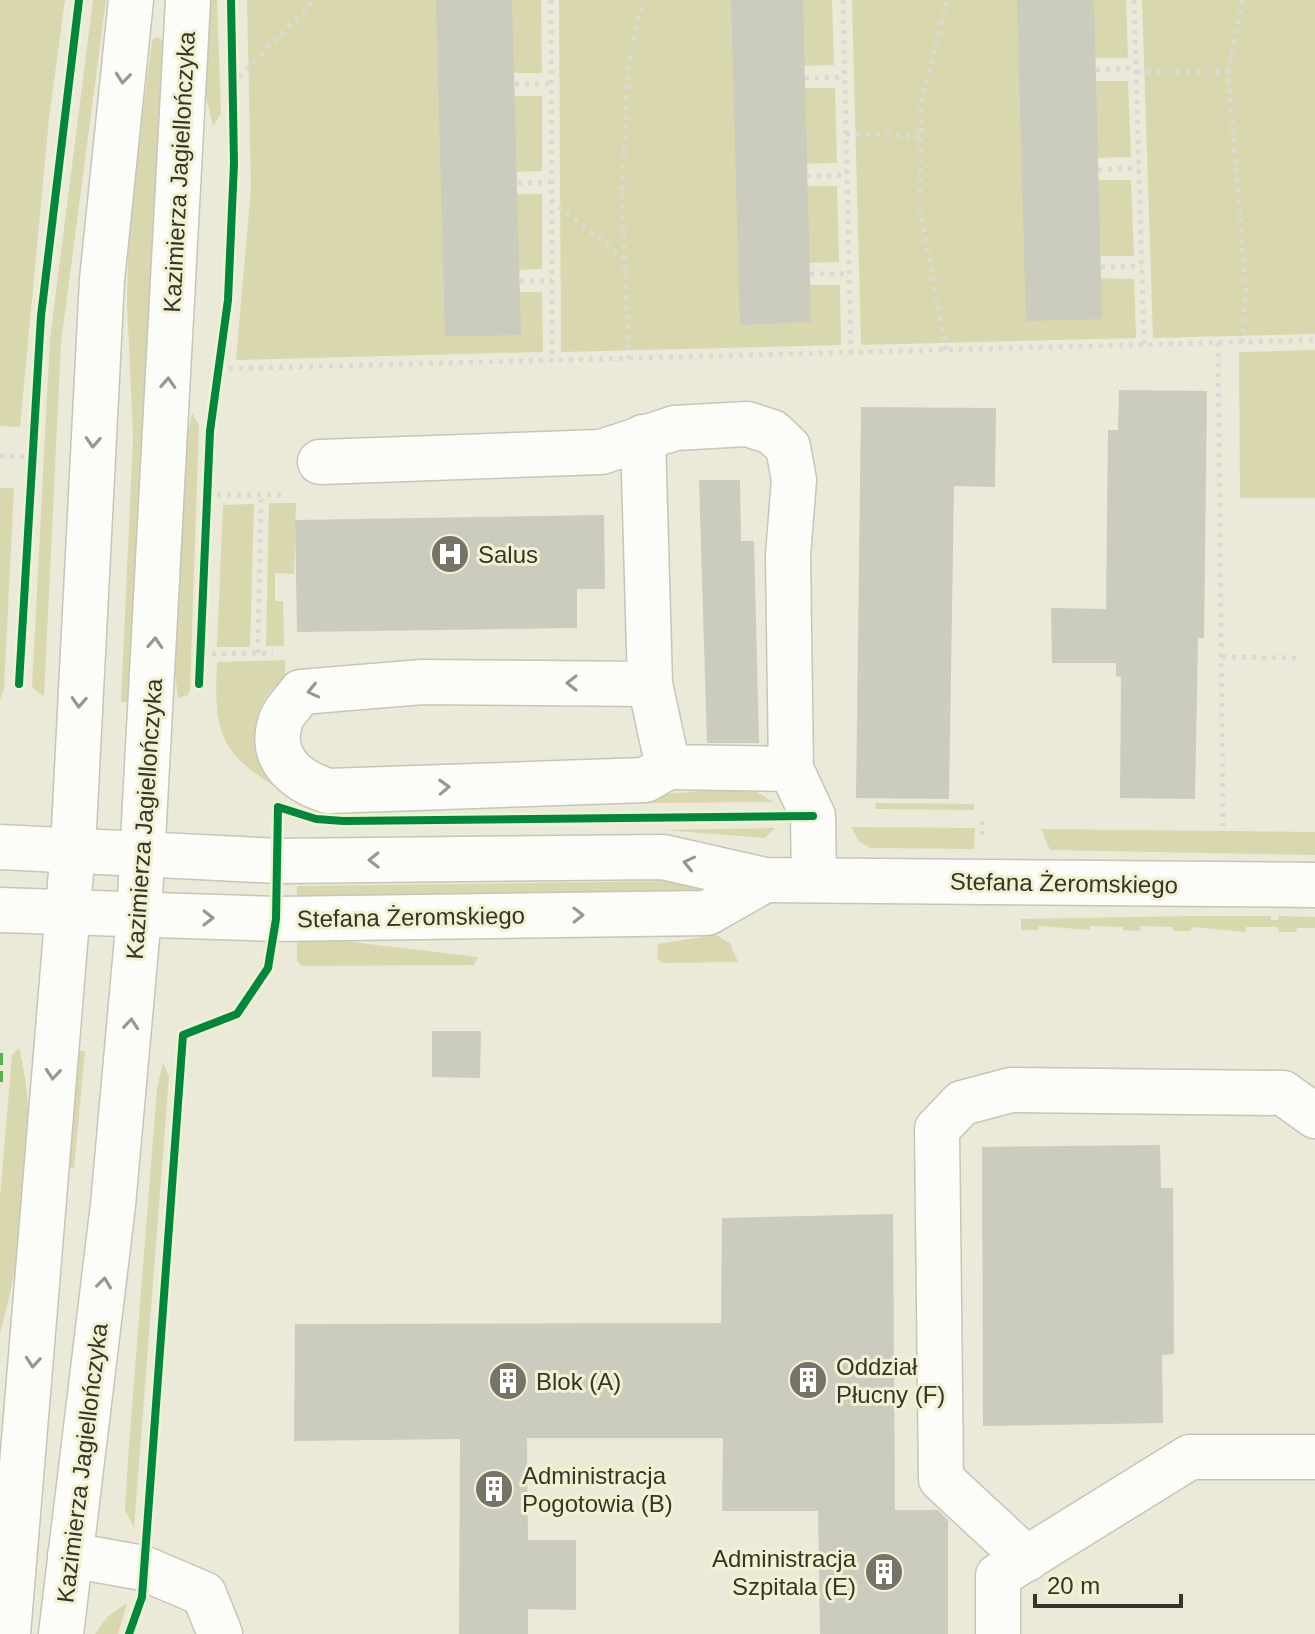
<svg xmlns="http://www.w3.org/2000/svg" width="1315" height="1634" viewBox="0 0 1315 1634" font-family="Helvetica,sans-serif">
<style>
.green{fill:#d9d7ae}
.building{fill:#cbcbbe}
.lines{fill:none;stroke-linecap:round;stroke-linejoin:round}
.minor-casing{stroke:#c6c5b9;stroke-width:47}
.major-casing{stroke:#c6c5b9;stroke-width:47}
.path{stroke:#dadad5;stroke-width:5;stroke-dasharray:4 6;stroke-linecap:butt}
.minor{stroke:#fcfcf9;stroke-width:44}
.major{stroke:#fcfcf9;stroke-width:44}
.quiet{stroke:#56b246;stroke-width:6;stroke-dasharray:12 6;stroke-linecap:butt}
.cycleway-casing{stroke:#f2f1d2;stroke-width:13}
.cycleway{stroke:#00873e;stroke-width:8}
.oneway{stroke:#989891}
.labels{text-anchor:middle;dominant-baseline:central;stroke-width:6;stroke-linejoin:round;paint-order:stroke}
.street-label{font-size:24px;fill:#353529;stroke:#f2f1d2}
.poi-label{font-size:24px;fill:#353529;stroke:#f2f1d2;text-anchor:start}
</style>
<rect width="100%" height="100%" fill="#ebead9"/>
<g class="green">
<path d="M0,0h65l-16,118 -29,309 -20,-1z"/>
<path d="M93,0h13l-45,343 -17,354 -12,-10 18,-348z"/>
<path d="M198,0h19l4,114 -8,12 -19,-79z"/>
<path d="M247,0h294l1,73h-33v23h33v75l-31,1v22h31v75l-26,1v22h26l1,60 -307,8 15,-172z"/>
<path d="M559,0h273l2,65 -34,1v22h35l2,75 -36,1 1,22h35l2,76 -35,1v22h36l1,60 -280,7z"/>
<path d="M852,0h274l2,58h-42v23h42l3,76 -41,1v22h41l3,76h-43v22l43,1 2,59 -275,7z"/>
<path d="M1142,0h173v334l-162,4z"/>
<path d="M157,37l6,4 -31,661h-11l12,-265 -6,-135 2,-77 23,-185z"/>
<path d="M1315,350v148h-75l-1,-146z"/>
<path d="M192,413l7,12 -9,265 -2,5 -10,3 -5,-40 9,-196z"/>
<path d="M0,488h14l-10,200 -4,12z"/>
<path d="M269,503h27l-2,71 -19,-1v28h8l1,45h-18z"/>
<path d="M254,504l-4,143h-33l6,-142z"/>
<path d="M285,660v18c-47,38 -26,70 -3,112 -64,-35 -68,-60 -65,-128z"/>
<path d="M712,790l45,2 16,10 -217,2z"/>
<path d="M876,803l98,1v6l-99,-1z"/>
<path d="M851,827l124,1 -1,21 -104,-1 -11,-7z"/>
<path d="M775,828l-10,10 -102,-8z"/>
<path d="M1041,829l274,3v23l-265,-5z"/>
<path d="M675,881l31,4 -1,8 -408,8v-15z"/>
<path d="M1191,916h80v4h7l1,-4 36,1v11h-18l-1,4h-17l-1,-5h-32l-1,5 -53,-5 -1,4h-17l-1,-4 -32,-1 -1,5 -17,-1v-3l-33,-1v4l-51,-4 -1,4h-17v-11z"/>
<path d="M716,935l14,8 8,19 -76,1 -5,-5 1,-14z"/>
<path d="M307,939h20l151,18 -4,8 -172,1 -5,-5v-20z"/>
<path d="M19,1048c22,84 4,203 -19,285v-135l12,-143z"/>
<path d="M72,1050l13,1 -11,117 -7,-1z"/>
<path d="M163,1063l6,13 -35,452 -9,-18 3,-52 29,-370z"/>
<path d="M127,1603l-9,31h-23l13,-18z"/>
</g>
<g class="building">
<path d="M436,0h76l9,335 -76,1z"/>
<path d="M731,0h72l8,322 -71,3z"/>
<path d="M1017,0h77l8,319 -76,2z"/>
<path d="M1119,390l88,1 -3,247h-6l-3,161 -75,-1 1,-121 -5,-1v-13h-64l-1,-55 55,1 2,-179h10z"/>
<path d="M861,407l135,1 -1,79 -41,-1 -5,313 -93,-1z"/>
<path d="M699,480h41l1,61h13l5,202h-52z"/>
<path d="M604,515l1,74h-28v39l-280,4 -2,-112z"/>
<path d="M432,1031h49l-1,47 -48,-1z"/>
<path d="M1160,1145l1,43h12l1,166 -12,1 1,68 -180,3 -1,-279z"/>
<path d="M893,1214l2,296h43l10,10v114h-128l-2,-123h-96l1,-73h-196l1,102h48v70l-48,-1v25h-69l1,-195 -166,2 1,-117 426,-1 1,-105z"/>
</g>
<g class="lines">
<g class="minor-casing">
<g id="minor">
<path d="M643,437l7,247 18,83 123,2 22,47 1,64"/>
<path d="M320,462l281,-10 74,-24 72,-4 25,8 16,15 6,33 -6,75 3,214"/>
<path d="M650,684l-228,-2 -121,10c-6,9 -19,21 -21,31 -11,37 17,58 48,68l317,-11 23,-13"/>
<path d="M0,847l278,14 385,-4 102,23 550,5"/>
<path d="M0,910l276,9 431,-6 58,-33"/>
<path d="M70,1555l73,13 61,26 16,40"/>
<path d="M1027,1559l-86,-80 -4,-350 25,-26 49,-13 272,3 32,23"/>
<path d="M998,1634v-58l192,-119h125"/>
</g>
</g>
<g class="major-casing">
<g id="major">
<path d="M8,1634l65,-786 29,-568 29,-280"/>
<path d="M61,1634l52,-429 26,-289 49,-916"/>
</g>
</g>
<g class="path">
<path d="M551,0l1,361"/>
<path d="M843,0l8,353"/>
<path d="M1134,0l10,345"/>
<path d="M1096,70l40,-2"/>
<path d="M1136,72h92"/>
<path d="M805,78l39,-1"/>
<path d="M232,84l83,-84"/>
<path d="M515,84h36"/>
<path d="M846,134l75,2"/>
<path d="M1098,170l41,-2"/>
<path d="M807,176l40,-1"/>
<path d="M518,183l33,-1"/>
<path d="M551,200l73,58"/>
<path d="M1101,267l41,-1"/>
<path d="M810,274l39,-1"/>
<path d="M520,281h32"/>
<path d="M1242,342l4,-52 -18,-218 15,-72"/>
<path d="M1218,343l5,483"/>
<path d="M946,350l-26,-141 1,-106 26,-103"/>
<path d="M629,359l-7,-156 6,-136 15,-67"/>
<path d="M219,369l1096,-29"/>
<path d="M0,456l33,1"/>
<path d="M207,495h78"/>
<path d="M258,653l3,-158"/>
<path d="M202,654l71,-1"/>
<path d="M1222,657l80,1"/>
<path d="M982,821v15"/>
</g>
<use href="#minor" class="minor"/>
<use href="#major" class="major"/>
<path class="quiet" d="M0,1053v29"/>
<g class="cycleway-casing">
<g id="cycleway">
<path d="M19,684l22,-368 38,-316"/>
<path d="M199,684l11,-253 18,-131 6,-137 -3,-163"/>
<path d="M129,1634l13,-37 41,-562 54,-21 31,-46 8,-49 2,-112 38,12 27,2 470,-5"/>
</g>
</g>
<use href="#cycleway" class="cycleway"/>
</g>
<defs><path id="oneway-chevron" d="M-2-3.5L2.5 0L-2 3.5" fill="none" stroke-width="1.6" stroke-linecap="round" stroke-linejoin="round" transform="scale(2)"/></defs>
<g class="oneway">
<use href="#oneway-chevron" transform="translate(123 78) rotate(96)"/>
<use href="#oneway-chevron" transform="translate(168 383) rotate(-87)"/>
<use href="#oneway-chevron" transform="translate(93 442) rotate(93)"/>
<use href="#oneway-chevron" transform="translate(155 643) rotate(-87)"/>
<use href="#oneway-chevron" transform="translate(572 683) rotate(-180)"/>
<use href="#oneway-chevron" transform="translate(313 691) rotate(167)"/>
<use href="#oneway-chevron" transform="translate(79 702) rotate(93)"/>
<use href="#oneway-chevron" transform="translate(444 787) rotate(-2)"/>
<use href="#oneway-chevron" transform="translate(374 860) rotate(179)"/>
<use href="#oneway-chevron" transform="translate(689 863) rotate(-167)"/>
<use href="#oneway-chevron" transform="translate(578 915) rotate(-1)"/>
<use href="#oneway-chevron" transform="translate(208 918) rotate(1)"/>
<use href="#oneway-chevron" transform="translate(131 1024) rotate(-85)"/>
<use href="#oneway-chevron" transform="translate(53 1074) rotate(95)"/>
<use href="#oneway-chevron" transform="translate(104 1283) rotate(-83)"/>
<use href="#oneway-chevron" transform="translate(33 1362) rotate(95)"/>
</g>
<defs>
<g id="hospital-disc" transform="scale(2)"><circle r="9.5" fill="#757467" stroke="#f2f1d2"/><path d="M-5-5h3v3.5h4V-5h3V5h-3V1.5h-4V5h-3Z" fill="#fff"/></g>
<g id="building-disc" transform="scale(2)"><circle r="9.5" fill="#757467" stroke="#f2f1d2"/><path d="M-4-6H4V6H1V3H-1V6H-4ZM-2.5-4.3h1.7v1.8h-1.7ZM.8-4.3h1.7v1.8H.8ZM-2.5-1h1.7V.8h-1.7ZM.8-1h1.7V.8H.8Z" fill="#fff"/></g>
</defs>
<g fill-rule="evenodd">
<use href="#hospital-disc" x="450" y="554"/>
<use href="#building-disc" x="808" y="1380"/>
<use href="#building-disc" x="508" y="1381"/>
<use href="#building-disc" x="494" y="1489"/>
<use href="#building-disc" x="884" y="1572"/>
</g>
<g class="labels">
<g class="street-label">
<text transform="translate(179 172) rotate(-87)">Kazimierza Jagiellończyka</text>
<text transform="translate(144 819) rotate(-86)">Kazimierza Jagiellończyka</text>
<text transform="translate(1064 883) rotate(1)">Stefana Żeromskiego</text>
<text transform="translate(411 917) rotate(-1)">Stefana Żeromskiego</text>
<text transform="translate(82 1463) rotate(-83)">Kazimierza Jagiellończyka</text>
</g>
<g class="poi-label">
<text x="478" y="554">Salus</text>
<text x="836" y="1366">Oddział<tspan x="836" dy="28">Płucny (F)</tspan></text>
<text x="536" y="1381">Blok (A)</text>
<text x="522" y="1475">Administracja<tspan x="522" dy="28">Pogotowia (B)</tspan></text>
<text x="856" y="1558" text-anchor="end">Administracja<tspan x="856" dy="28">Szpitala (E)</tspan></text>
</g>
</g>
<path d="M1035 1594v12h146v-12" fill="none" stroke="#353529" stroke-width="4"/>
<text x="1047" y="1594" font-size="24" fill="#353529" stroke="#f2f1d2" stroke-width="6" paint-order="stroke">20 m</text>
</svg>
